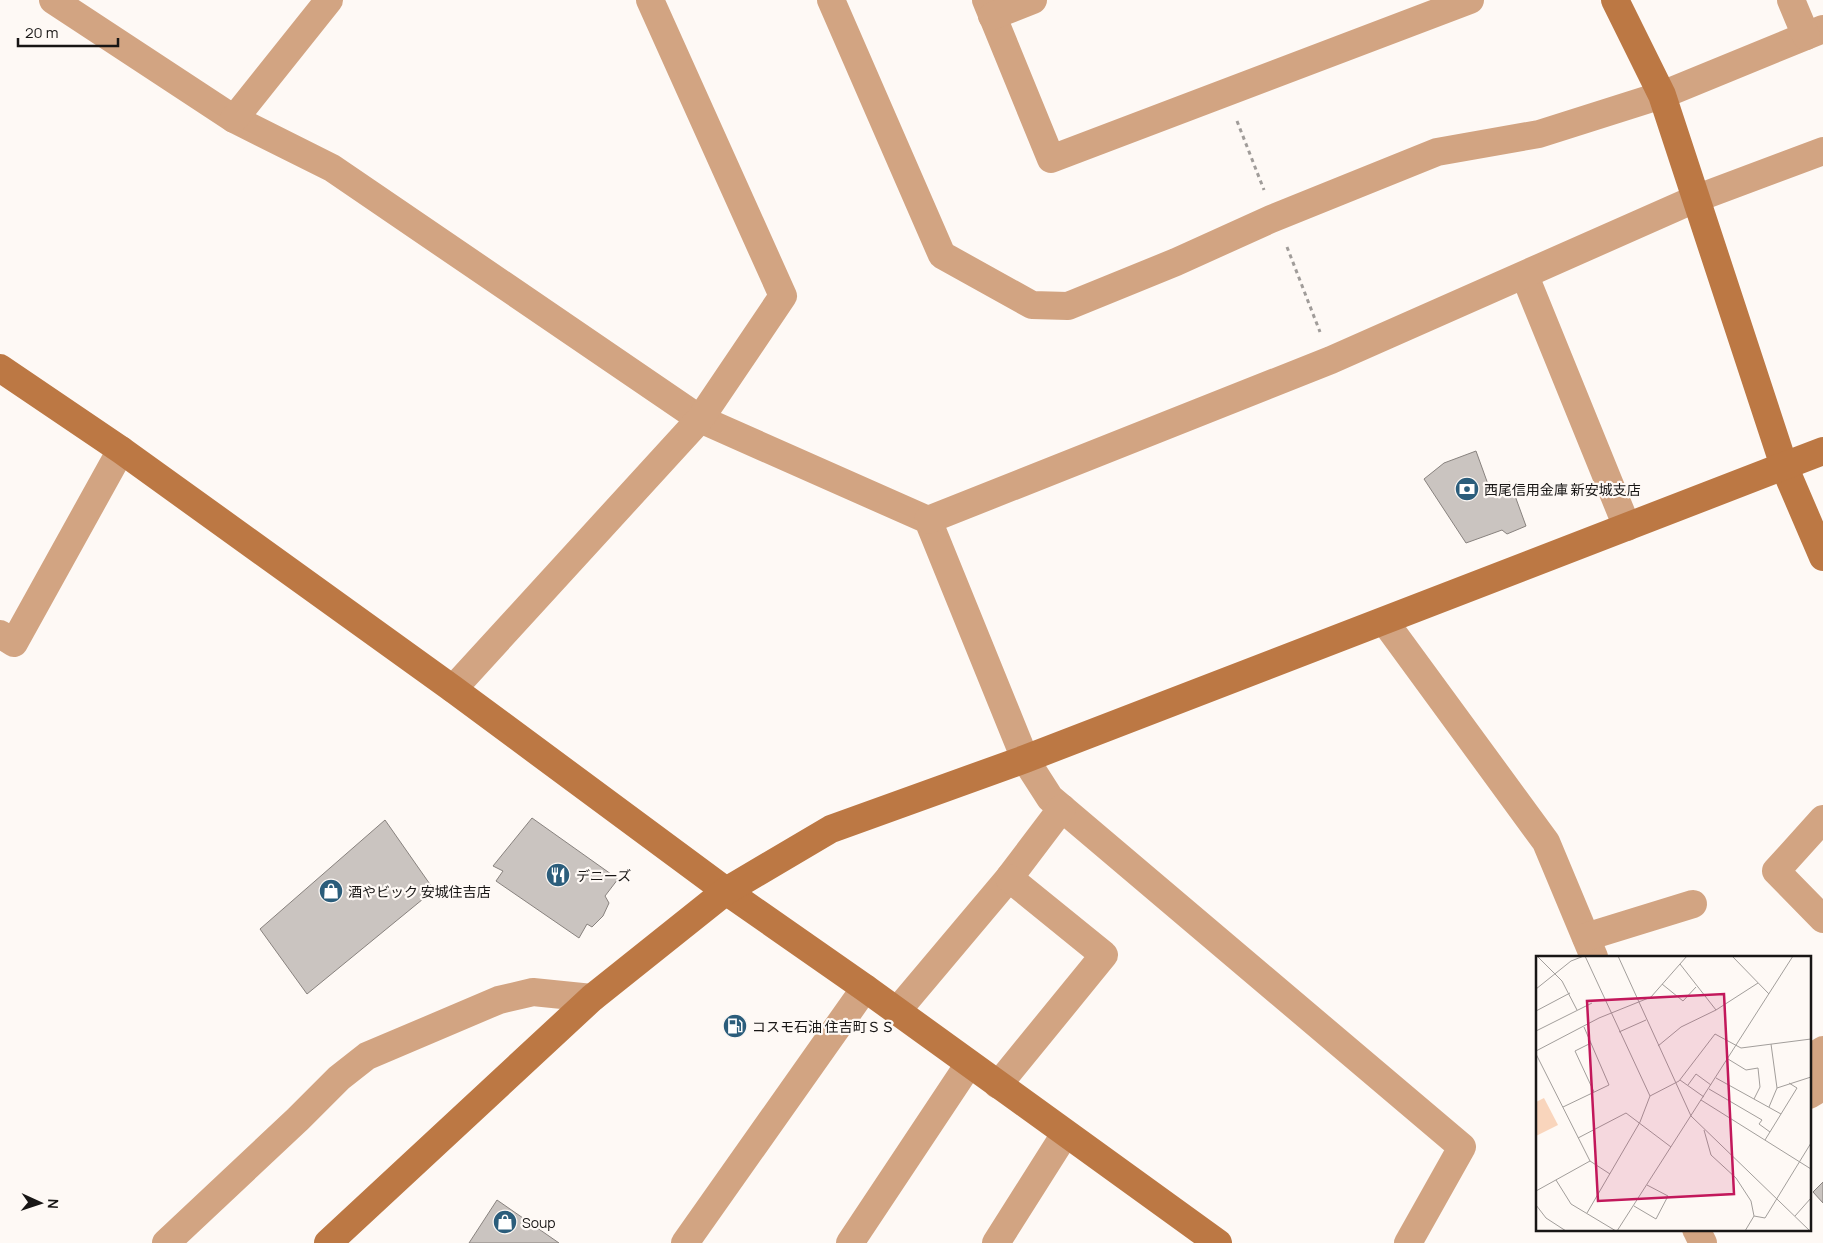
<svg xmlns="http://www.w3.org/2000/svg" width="1823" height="1243" viewBox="0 0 1823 1243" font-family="Manrope,'Noto Sans JP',sans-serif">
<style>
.building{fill:#cac4c0;stroke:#88827e}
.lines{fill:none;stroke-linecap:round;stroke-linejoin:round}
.path{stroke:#a09c99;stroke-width:3;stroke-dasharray:4 4;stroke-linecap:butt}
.street{stroke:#d2a482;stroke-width:28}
.secondary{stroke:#bc7844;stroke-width:28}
.labels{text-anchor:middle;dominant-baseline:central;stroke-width:4.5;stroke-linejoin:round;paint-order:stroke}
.poi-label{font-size:14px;fill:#181615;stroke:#fef9f5;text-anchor:start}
.inset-road{fill:none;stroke:#a29e9b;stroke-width:1}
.view{fill:#c2185b;fill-opacity:0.15;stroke:#c2185b;stroke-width:2.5}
.inset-edge{fill:none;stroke:#181615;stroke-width:2.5}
</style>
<rect width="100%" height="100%" fill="#fef9f5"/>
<g class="building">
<path d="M1476,451l13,36 21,-5 16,44 -19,8 -5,-4 -36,13 -42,-64 20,-16z"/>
<path d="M532,818l86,61 -13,17 4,7 -6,13 -11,11 -5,-3 -8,14 -83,-57 7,-10 -10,-5z"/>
<path d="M385,820l49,70 -127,104 -47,-65z"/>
<path d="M1823,1182v21l-10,-11z"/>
<path d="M497,1200l62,43h-90z"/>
</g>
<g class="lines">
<g class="path">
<path d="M1237,121l27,69"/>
<path d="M1287,247l33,85"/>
</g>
<g class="street">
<path d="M53,0l181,119 98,49 368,251 228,101 97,239 25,39 412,349 -54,96"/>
<path d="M831,0l111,255 90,50 36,1 108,-44 95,-43 166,-67 102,-18 123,-39 161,-66"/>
<path d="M986,0l65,159 419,-159"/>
<path d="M1791,0l15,36"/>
<path d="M992,16l41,-16"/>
<path d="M234,119l95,-119"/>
<path d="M1525,276l102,251"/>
<path d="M928,520l403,-160 364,-161 128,-48"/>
<path d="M1385,622l161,220 48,115"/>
<path d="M0,634l14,9 107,-193"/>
<path d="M453,689l247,-270 83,-123 -133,-296"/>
<path d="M1823,819l-47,52 47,48"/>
<path d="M1586,937l107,-33"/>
<path d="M897,1011l112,-133 53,-70"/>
<path d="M998,1085l106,-130 -95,-77"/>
<path d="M1809,1095l5,-3 1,-37 8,-5"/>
<path d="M1696,1229l7,14"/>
<path d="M166,1243l132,-124 41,-41 28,-22 132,-56 34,-8 59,6"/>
<path d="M685,1243l180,-255"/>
<path d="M850,1243l119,-179"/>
<path d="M996,1243l69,-109"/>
</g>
<g class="secondary">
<path d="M1615,0l47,95 122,371 39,91"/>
<path d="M0,368l121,82 332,239 273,202 139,97 353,255"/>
<path d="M328,1243l264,-245 134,-107 105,-62 194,-70 798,-308"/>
</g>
</g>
<defs>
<g id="bank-disc" transform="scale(1.25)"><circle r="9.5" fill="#2b5d7b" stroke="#fef9f5"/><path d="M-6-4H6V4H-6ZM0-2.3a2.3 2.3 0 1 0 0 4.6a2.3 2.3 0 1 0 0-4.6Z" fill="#fff"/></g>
<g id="restaurant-disc" transform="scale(1.25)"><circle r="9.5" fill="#2b5d7b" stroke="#fef9f5"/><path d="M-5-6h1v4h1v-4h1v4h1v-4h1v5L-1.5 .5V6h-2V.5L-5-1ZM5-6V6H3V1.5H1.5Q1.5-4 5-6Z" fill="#fff"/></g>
<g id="shop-disc" transform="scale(1.25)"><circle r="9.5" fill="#2b5d7b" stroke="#fef9f5"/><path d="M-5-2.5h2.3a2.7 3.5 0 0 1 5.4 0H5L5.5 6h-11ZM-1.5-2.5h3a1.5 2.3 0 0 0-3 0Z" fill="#fff"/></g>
<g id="fuel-disc" transform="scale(1.25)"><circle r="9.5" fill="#2b5d7b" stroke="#fef9f5"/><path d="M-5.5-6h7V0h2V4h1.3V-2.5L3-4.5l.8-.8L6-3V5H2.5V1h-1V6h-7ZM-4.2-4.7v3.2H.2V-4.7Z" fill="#fff"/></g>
</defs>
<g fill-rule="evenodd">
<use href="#bank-disc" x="1467" y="489"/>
<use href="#restaurant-disc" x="558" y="875"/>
<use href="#shop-disc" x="331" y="891"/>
<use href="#fuel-disc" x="735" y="1026"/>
<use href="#shop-disc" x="505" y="1222"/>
</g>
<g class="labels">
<g class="poi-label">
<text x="1484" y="489">西尾信用金庫 新安城支店</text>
<text x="576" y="875">デニーズ</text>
<text x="348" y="891">酒やビック 安城住吉店</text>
<text x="752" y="1026">コスモ石油 住吉町ＳＳ</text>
<text x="522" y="1222">Soup</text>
</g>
</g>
<g transform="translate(1536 956)">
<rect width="275" height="275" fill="#fef9f5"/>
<path d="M8,142l14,27 -22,11v-34z" fill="#f9d5bc"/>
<path class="inset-road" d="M49,0l65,140M82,0l73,160 119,115M196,0l37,38M2,1l24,24 15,29M126,28l21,17 13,-14M0,33l35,-28 13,-5M180,54l42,-27M0,55l34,-18M0,75l56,-28M83,76l27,-12M55,87l-16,8 19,41M122,90l23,-19 35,-17 -36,-46M0,95l63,-33 52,-21 36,-41M0,98l54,107 20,13M192,103l18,11 12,-2 2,19 -6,12M180,122l65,36 -16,26M144,124l24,17M152,129l8,-11 15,11M241,132l34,-11M173,133l53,31 -3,4 11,8M165,144l110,69M27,151l46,-22 -25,-58M233,151l8,-19 -6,-44M245,158l16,-26 -8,-5M168,174l7,25 25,23 15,23 3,15 -9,15M42,182l48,-25 45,34M20,224l15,24 45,27M0,235l54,-30M0,249l10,13 20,13M98,250l22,13 12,-23 -21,-11M51,257l53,-91 10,-26 29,-15 36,-47 26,14 70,-9M218,260l11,2 46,-75M259,260l16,-18M81,275l176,-275"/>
<path class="view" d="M188,38l10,200 -136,7 -11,-200z"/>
<rect width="275" height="275" class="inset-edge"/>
</g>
<g transform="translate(40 1203) rotate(93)" stroke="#fef9f5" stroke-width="4" paint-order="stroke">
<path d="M0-4L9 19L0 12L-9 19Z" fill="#181615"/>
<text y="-8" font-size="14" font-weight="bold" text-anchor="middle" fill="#181615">N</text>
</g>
<path d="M18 38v8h100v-8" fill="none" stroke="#181615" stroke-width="2.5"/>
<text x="25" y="38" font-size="15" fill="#181615" stroke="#fef9f5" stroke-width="4" paint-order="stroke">20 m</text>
</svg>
